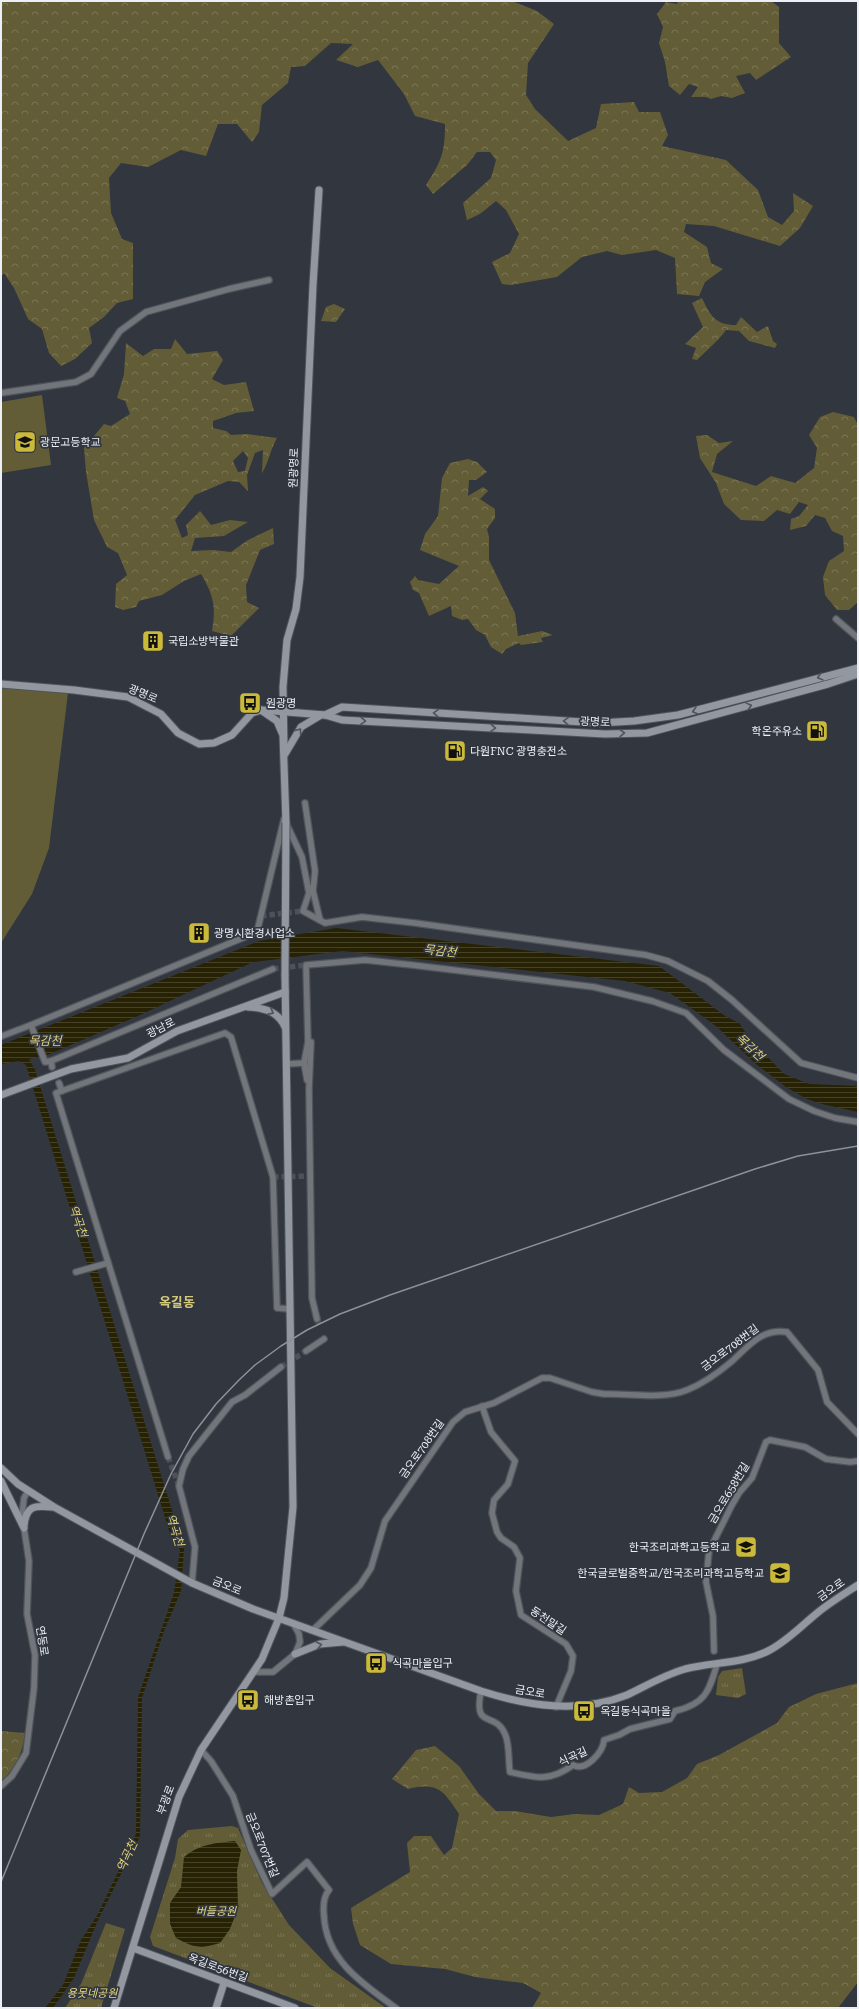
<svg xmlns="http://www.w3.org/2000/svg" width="859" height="2009" viewBox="0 0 859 2009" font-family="'Roboto Serif','Noto Sans KR',serif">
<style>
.grass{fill:url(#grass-tufts)}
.forest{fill:url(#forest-crowns);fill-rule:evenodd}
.garden{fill:#635d37}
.water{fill:url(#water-rules)}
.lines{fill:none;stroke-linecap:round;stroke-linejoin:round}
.street-tunnel{stroke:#4d525a;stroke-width:5.5;stroke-dasharray:5.5 3;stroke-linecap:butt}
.street-casing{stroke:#4f545c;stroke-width:8}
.secondary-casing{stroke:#4f545c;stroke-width:9}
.street{stroke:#727579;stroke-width:5.5}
.secondary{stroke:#93979f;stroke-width:7}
.rail{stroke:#8d9299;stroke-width:1.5}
.secondary-bridge-casing{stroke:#4f545c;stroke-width:9;stroke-linecap:butt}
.secondary-bridge{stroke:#93979f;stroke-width:7}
.oneway{stroke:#4e535c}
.labels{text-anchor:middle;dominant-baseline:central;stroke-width:3.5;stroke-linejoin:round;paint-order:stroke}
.poi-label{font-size:11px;fill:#ecf0f6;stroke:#31363f;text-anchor:start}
.street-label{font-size:11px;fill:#ecf0f6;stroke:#31363f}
.park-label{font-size:11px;font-style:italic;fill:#e7da83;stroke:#31363f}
.water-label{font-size:12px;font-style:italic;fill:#dfd27b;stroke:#31363f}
.quarter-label{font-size:13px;font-weight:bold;fill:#d4c97a;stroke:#31363f}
</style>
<defs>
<pattern id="grass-tufts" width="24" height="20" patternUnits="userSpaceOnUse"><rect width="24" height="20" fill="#635d37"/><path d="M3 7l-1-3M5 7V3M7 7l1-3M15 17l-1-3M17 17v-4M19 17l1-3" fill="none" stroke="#7a7555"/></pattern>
<pattern id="forest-crowns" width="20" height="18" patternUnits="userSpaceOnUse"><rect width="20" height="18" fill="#635d37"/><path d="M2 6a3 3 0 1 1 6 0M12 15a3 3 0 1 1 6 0" fill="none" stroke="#7a7555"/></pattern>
<pattern id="water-rules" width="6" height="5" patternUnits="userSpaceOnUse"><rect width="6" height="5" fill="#262203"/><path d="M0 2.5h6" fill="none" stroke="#464228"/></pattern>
</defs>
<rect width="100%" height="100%" fill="#31363f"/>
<g class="grass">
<path d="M742,1668l4,26 -8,4 -22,-3 2,-18 4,-6z"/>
<path d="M232,1826l6,2 24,55 27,42 41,43 56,40h-68l-165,-62 -3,-9 25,-79 3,-19 10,-9z"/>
<path d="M106,1923l19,6 -24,79h-36l16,-24z"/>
</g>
<g class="forest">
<path d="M1,1h511l25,10 17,13 -26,39 -2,32 9,14 33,32 28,-13 5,-24 33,-2 5,10h21l8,23 -6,11 64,14 32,30 10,27 14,8 12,-14 -1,-18 20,13 -13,22 -20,18 -66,-20 -28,-2 -2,8 23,15 4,16 12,6 -18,13 -6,14 -22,-2 -2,-36 -19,-8 -34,5 -15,-4 -25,6 -25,20 -46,8 -9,-1 -10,-22 18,-9 9,-19 -13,-24 -10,-9 -16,13 -13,6 -4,-17 28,-25 5,-18 -6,-8h-13l-10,13 -34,29 -7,-9c15,-23 19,-32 19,-61l-30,-8 -11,-22 -26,-34 -20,7 -22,-7 17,-16 -22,-1 -26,23 -14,1 -3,16 -26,22 -3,27 -7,10 -15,-18h-19l-12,32 -25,-6 -33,17 -27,-4 -12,15 2,35 11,26 11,4v56l-16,4 -13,14 -15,11 3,15 -17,16 -14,7 -12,-13 -7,-24 -14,-10 -14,-31 -10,-15 -3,3z"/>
<path d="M678,1h93l8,6v36l12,14 -35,23 -6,-7 -14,3 9,17 -13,5 -11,-2 -10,3 -5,-2h-15l7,-10 -9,-3 -9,11 -11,-9 -4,-24 -6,-19 4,-16 -6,-13 9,-12 11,2z"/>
<path d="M702,298c8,17 13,27 34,27l5,-8 16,15 11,-6 5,15 4,3 -2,4 -26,-7 -10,-10 -13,-1c-6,9 -20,21 -29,30l-5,-1 4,-11 -11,-4 18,-17 -11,-24z"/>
<path d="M334,304l11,5 -9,13 -15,-1 5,-14z"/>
<path d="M175,339l12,15 30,-3 6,9 -11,19 12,6 22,-3 8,29 -18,2 -23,8v7l13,3 5,4 16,-1 30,4c-7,12 -8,24 -15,35l1,-23 -8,3 -8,22 1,16 -9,-9 -11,-1 -33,14 -20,25 7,18 6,-3 -2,-10 14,-14 11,14 19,-5 18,2 -24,14 -29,2 -4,13 22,-1 18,2 17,-12 25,-12 1,16 -14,6 -14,35 1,17 12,6 -28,28 -19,-5c4,-24 2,-35 -11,-57l-17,7 -22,14 -23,6 -3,6 -13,3 -8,-3 1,-23 11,-9 -9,-22 -11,-6 -13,-27 -8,-48 -2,-24 20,-24 7,2 19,-12 -5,-13 -8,-3 7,-24 2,-31 17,13 11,-7h17zM243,451l5,7 -3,13 -7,1 -5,-11z"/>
<path d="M833,412l21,5 4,8v177l-9,8h-12l-12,-15 -2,-18 6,-16 15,-10 -1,-15 -11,-5 -7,-13 -10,-3 -9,11 -16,4 1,-11 8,-3 9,-11 -9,-3 -9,12 -13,-4 -13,11 -23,-1 -17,-16 -8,-21 -16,-25 -4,-22 11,-1 12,8 14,-2 -16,13 -5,18 44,14 15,-10 24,7 19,-15 3,-20 -8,-13 11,-18z"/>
<path d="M468,459l9,3 10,10 -11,8h-7l-1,16 15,-9 5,4 -8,8 15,10v9l-8,11 2,8v23l26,53 3,23 24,-5 11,4 -12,3 2,4 -22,3 -2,-2 -13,6 -4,5 -11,-7 -6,-12 -9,-5 -8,-11 -6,1 -10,-4 -1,-10 -22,10 -10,-23 -6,-3 -3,-8 5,-6 3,4 21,4 20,-18 -39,-16 5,-16 13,-18 4,-38 8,-15z"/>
<path d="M858,1683v299l-20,26h-306l9,-15 -18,-10 -48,-6 -30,-8 -54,-5 -31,-19 -7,-21 -2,-16 59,-36 -3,-29 7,-7h17l13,19 8,-7 7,-34c-16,-24 -21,-32 -51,-25l-16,-10 24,-29 19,-4 24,20 20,28 17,17h19l36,6 24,-3 24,1 24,-11 6,-17 10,6 23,-1 25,-14 10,-14 22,-9 58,-32 12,-16 27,-13z"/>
<path d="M1,1731l24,2c-3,20 -8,35 -24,48z"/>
</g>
<g class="garden">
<path d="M42,395l9,70 -50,8v-71z"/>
<path d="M1,688l67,5 -19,155 -17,46 -31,49z"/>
</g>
<g class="water">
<path d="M336,928l323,38 66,50 14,7 11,16 34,35 25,10 49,2v26l-36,-8 -15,-5 -21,-12 -30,-23 -40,-38 -46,-33 -45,-12 -283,-30 -89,11 -113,53 -90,39 -21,5 6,11 149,479 -3,42 -17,40 -22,67 -2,138 -42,84 -24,58 -21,30h-8l18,-23 18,-45 17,-26 38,-80 2,-137 36,-104 6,-43 -9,-13 -145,-472 -7,-4 -18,3v-19l258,-104z"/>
<path d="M235,1841l6,9 -4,21 1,37 -8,21 -10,14c-20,6 -26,5 -44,-5l-6,-14v-21l11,-16 3,-30c16,-13 31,-14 51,-16z"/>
</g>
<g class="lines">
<g class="street-tunnel">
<path d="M261,916l42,-5"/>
<path d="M273,969l33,-4"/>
<path d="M273,1177l37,-1"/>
<path d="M317,1319l3,8"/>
<path d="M281,1367l25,-16"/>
<path d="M168,1457l11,29"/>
</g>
<g class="street-casing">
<g id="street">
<path d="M1,393l75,-11 15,-8 29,-43 26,-19 83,-23 40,-9"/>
<path d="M836,619l22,19"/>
<path d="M305,803l10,68 -2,20"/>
<path d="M287,825l15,32 7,36 -6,18 22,12 37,-6 53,6 231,32 22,6 40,20 24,19 69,63 57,15"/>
<path d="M311,888l2,3 7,29"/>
<path d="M31,1025l14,37 6,-1 1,6"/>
<path d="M2,1036l29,-11 226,-93 27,-113"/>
<path d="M311,1042l-2,47 3,209 5,21"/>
<path d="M51,1061l222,-92"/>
<path d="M304,1063l3,17"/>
<path d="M287,1064l17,-1 4,-21 -2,-77 59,-5 47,5 182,22 58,14 34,12 38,37 65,49 25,12 21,7 23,4"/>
<path d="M59,1083l3,8"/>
<path d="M76,1272l32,-9"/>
<path d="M306,1351l18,-12"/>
<path d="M482,1406l9,26 24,29 -7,23 -14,16 -2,13 5,19 4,6 13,9 6,11 -4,33 5,24 45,29 7,12 -2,15 -15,36"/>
<path d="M168,1457l-112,-364 169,-60 6,4 42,140 4,131 13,1"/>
<path d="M192,1583l3,-36 -16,-61 4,-17 6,-13 43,-54 13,-7 36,-28"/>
<path d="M313,1630l47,-45 11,-17 14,-47 68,-99 12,-10 29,-9 48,-25h8l42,14 12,2c26,-1 58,6 83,-4 15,-6 31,-17 44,-28 17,-15 30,-34 56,-30l31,38 9,32 31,32"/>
<path d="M714,1651l-1,-35 -7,-34 3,-31 23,-46 7,-12 13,-15 14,-36 4,-2 35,7 21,12 24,3 8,-1"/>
<path d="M254,1672h19l22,-18 5,-12 -1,-8 -6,-11"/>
<path d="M481,1691c-8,40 14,19 24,43 5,11 3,26 5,38 26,6 40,10 63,-7 13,7 30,-13 31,-25l15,-5 11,-6 40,-10 5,-8c30,-7 34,-19 42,-47"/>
<path d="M201,1750l10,11 22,35 18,54 21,44 35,-32 22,28c-6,7 -6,17 -5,26 2,44 39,68 72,92"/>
<path d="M1,1786l11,-10 14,-23 8,-65 1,-33 -8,-41 2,-53 -7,-46 2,-17 4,-7"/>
</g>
</g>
<g class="secondary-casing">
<g id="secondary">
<path d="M1,684l73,6 54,7 33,17 17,19 21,11 15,-1 18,-8 20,-22 9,-3 64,5 17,5 263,14 42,-1 181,-49 30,-10"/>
<path d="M261,710l16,11 6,14 3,88"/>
<path d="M325,715l17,-8 257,16 35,-2 44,-6 180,-47"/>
<path d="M284,746l-1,-59 4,-47 9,-31 4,-32 13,-292 6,-95"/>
<path d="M285,754l16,-27 20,-12"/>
<path d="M248,1007c16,1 30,4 37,20"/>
<path d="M1,1095l70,-26 57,-11 49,-27 108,-39"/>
<path d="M1,1468l17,16 36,23 138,76 61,26 228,82c47,15 98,23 146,4 19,-9 37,-20 58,-26 27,-7 57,-5 83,-18 18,-9 32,-24 48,-37 13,-11 28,-20 42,-29"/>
<path d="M1,1481l23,47"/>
<path d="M24,1526c2,-20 10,-21 28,-19"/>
<path d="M295,1654l25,-10 23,-2"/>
<path d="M133,1948l162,60"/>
<path d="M114,2008l65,-211 22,-47 61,-91 17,-41 5,-20 9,-91 -8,-532"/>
<path d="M216,2008l8,-25"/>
</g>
</g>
<use href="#street" class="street"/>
<use href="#secondary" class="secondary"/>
<path class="rail" d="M1,1882l143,-348 27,-60 22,-40 23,-30 23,-24 16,-15 26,-19 26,-16 33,-16 50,-19 365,-126 43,-13 60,-10"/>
<g class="secondary-bridge-casing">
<path id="secondary-bridge" d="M285,975l1,-152"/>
</g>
<use href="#secondary-bridge" class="secondary-bridge"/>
</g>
<defs><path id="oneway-chevron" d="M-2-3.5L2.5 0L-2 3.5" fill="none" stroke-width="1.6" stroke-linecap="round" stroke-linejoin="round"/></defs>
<g class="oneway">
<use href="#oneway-chevron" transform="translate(820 677) rotate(165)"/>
<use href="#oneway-chevron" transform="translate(749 706) rotate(-15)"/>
<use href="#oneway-chevron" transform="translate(695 711) rotate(165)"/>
<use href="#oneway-chevron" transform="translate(436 713) rotate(-176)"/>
<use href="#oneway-chevron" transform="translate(363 721) rotate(3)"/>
<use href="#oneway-chevron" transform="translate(566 721) rotate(-176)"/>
<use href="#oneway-chevron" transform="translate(493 728) rotate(3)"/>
<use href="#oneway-chevron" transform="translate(299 731) rotate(-54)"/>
<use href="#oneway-chevron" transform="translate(622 733) rotate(-1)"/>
<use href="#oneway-chevron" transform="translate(271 1012) rotate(27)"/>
<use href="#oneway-chevron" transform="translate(319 1645) rotate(-11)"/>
</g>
<defs>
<g id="school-square" transform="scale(1.15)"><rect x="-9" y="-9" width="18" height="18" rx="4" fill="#cbb939" stroke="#31363f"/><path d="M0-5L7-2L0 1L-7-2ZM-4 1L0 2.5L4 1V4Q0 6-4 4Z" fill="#111"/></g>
<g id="building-square" transform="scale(1.15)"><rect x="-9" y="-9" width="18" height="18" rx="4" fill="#cbb939" stroke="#31363f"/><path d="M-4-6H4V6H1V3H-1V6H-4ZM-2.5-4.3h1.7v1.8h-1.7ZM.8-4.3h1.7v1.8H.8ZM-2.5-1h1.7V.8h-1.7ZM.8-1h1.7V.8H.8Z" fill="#111"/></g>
<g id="bus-square" transform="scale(1.15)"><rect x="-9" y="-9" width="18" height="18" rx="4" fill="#cbb939" stroke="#31363f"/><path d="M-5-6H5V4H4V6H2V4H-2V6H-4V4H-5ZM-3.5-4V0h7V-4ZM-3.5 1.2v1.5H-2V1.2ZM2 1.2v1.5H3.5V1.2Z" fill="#111"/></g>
<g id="fuel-square" transform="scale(1.15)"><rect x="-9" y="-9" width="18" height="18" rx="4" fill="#cbb939" stroke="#31363f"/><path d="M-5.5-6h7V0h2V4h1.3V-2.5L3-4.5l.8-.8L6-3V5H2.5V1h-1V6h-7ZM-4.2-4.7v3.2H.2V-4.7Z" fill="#111"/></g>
</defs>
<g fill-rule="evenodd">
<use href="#school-square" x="25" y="442"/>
<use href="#building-square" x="153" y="641"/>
<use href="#bus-square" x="250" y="703"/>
<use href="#fuel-square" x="817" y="731"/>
<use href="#fuel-square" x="455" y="751"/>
<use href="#building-square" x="199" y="933"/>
<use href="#school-square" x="746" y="1547"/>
<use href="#school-square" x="780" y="1573"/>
<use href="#bus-square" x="376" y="1663"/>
<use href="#bus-square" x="248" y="1700"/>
<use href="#bus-square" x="584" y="1711"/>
</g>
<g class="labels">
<g class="poi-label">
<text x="40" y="442">광문고등학교</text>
<text x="168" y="641">국립소방박물관</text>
<text x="266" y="703">원광명</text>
<text x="802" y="731" text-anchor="end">학온주유소</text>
<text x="470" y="751">다원FNC 광명충전소</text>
<text x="214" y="933">광명시환경사업소</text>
<text x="730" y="1547" text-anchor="end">한국조리과학고등학교</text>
<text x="764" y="1573" text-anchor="end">한국글로벌중학교/한국조리과학고등학교</text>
<text x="392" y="1663">식곡마을입구</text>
<text x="264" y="1700">해방촌입구</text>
<text x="600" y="1711">옥길동식곡마을</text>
</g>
<g class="street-label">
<text transform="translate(294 468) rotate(-88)">원광명로</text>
<text transform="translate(143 694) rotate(22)">광명로</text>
<text transform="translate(595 722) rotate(2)">광명로</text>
<text transform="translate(161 1028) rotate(-27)">광남로</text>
<text transform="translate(730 1348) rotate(-37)">금오로708번길</text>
<text transform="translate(422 1449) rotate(-55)">금오로708번길</text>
<text transform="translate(729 1493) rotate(-59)">금오로658번길</text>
<text transform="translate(227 1586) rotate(22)">금오로</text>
<text transform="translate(831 1590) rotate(-35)">금오로</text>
<text transform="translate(548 1621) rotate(34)">동천말길</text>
<text transform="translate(42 1641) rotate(81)">연동로</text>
<text transform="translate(530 1692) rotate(10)">금오로</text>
<text transform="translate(573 1757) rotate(-25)">식곡길</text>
<text transform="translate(166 1800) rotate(-69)">부광로</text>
<text transform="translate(262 1845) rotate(68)">금오로707번길</text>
<text transform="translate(218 1968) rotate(20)">옥길로56번길</text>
</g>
<g class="park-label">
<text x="216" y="1911">버들공원</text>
<text x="92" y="1993">용못네공원</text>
</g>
<g class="water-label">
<text transform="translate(440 951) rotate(6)">목감천</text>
<text x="45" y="1041">목감천</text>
<text transform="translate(750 1047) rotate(43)">목감천</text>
<text transform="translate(78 1221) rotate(72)">역곡천</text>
<text transform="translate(175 1530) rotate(73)">역곡천</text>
<text transform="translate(127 1856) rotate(-65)">역곡천</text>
</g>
<g class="quarter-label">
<text x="177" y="1302">옥길동</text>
</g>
</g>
<rect width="859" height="2009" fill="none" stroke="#ecf0f6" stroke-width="4"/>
</svg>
